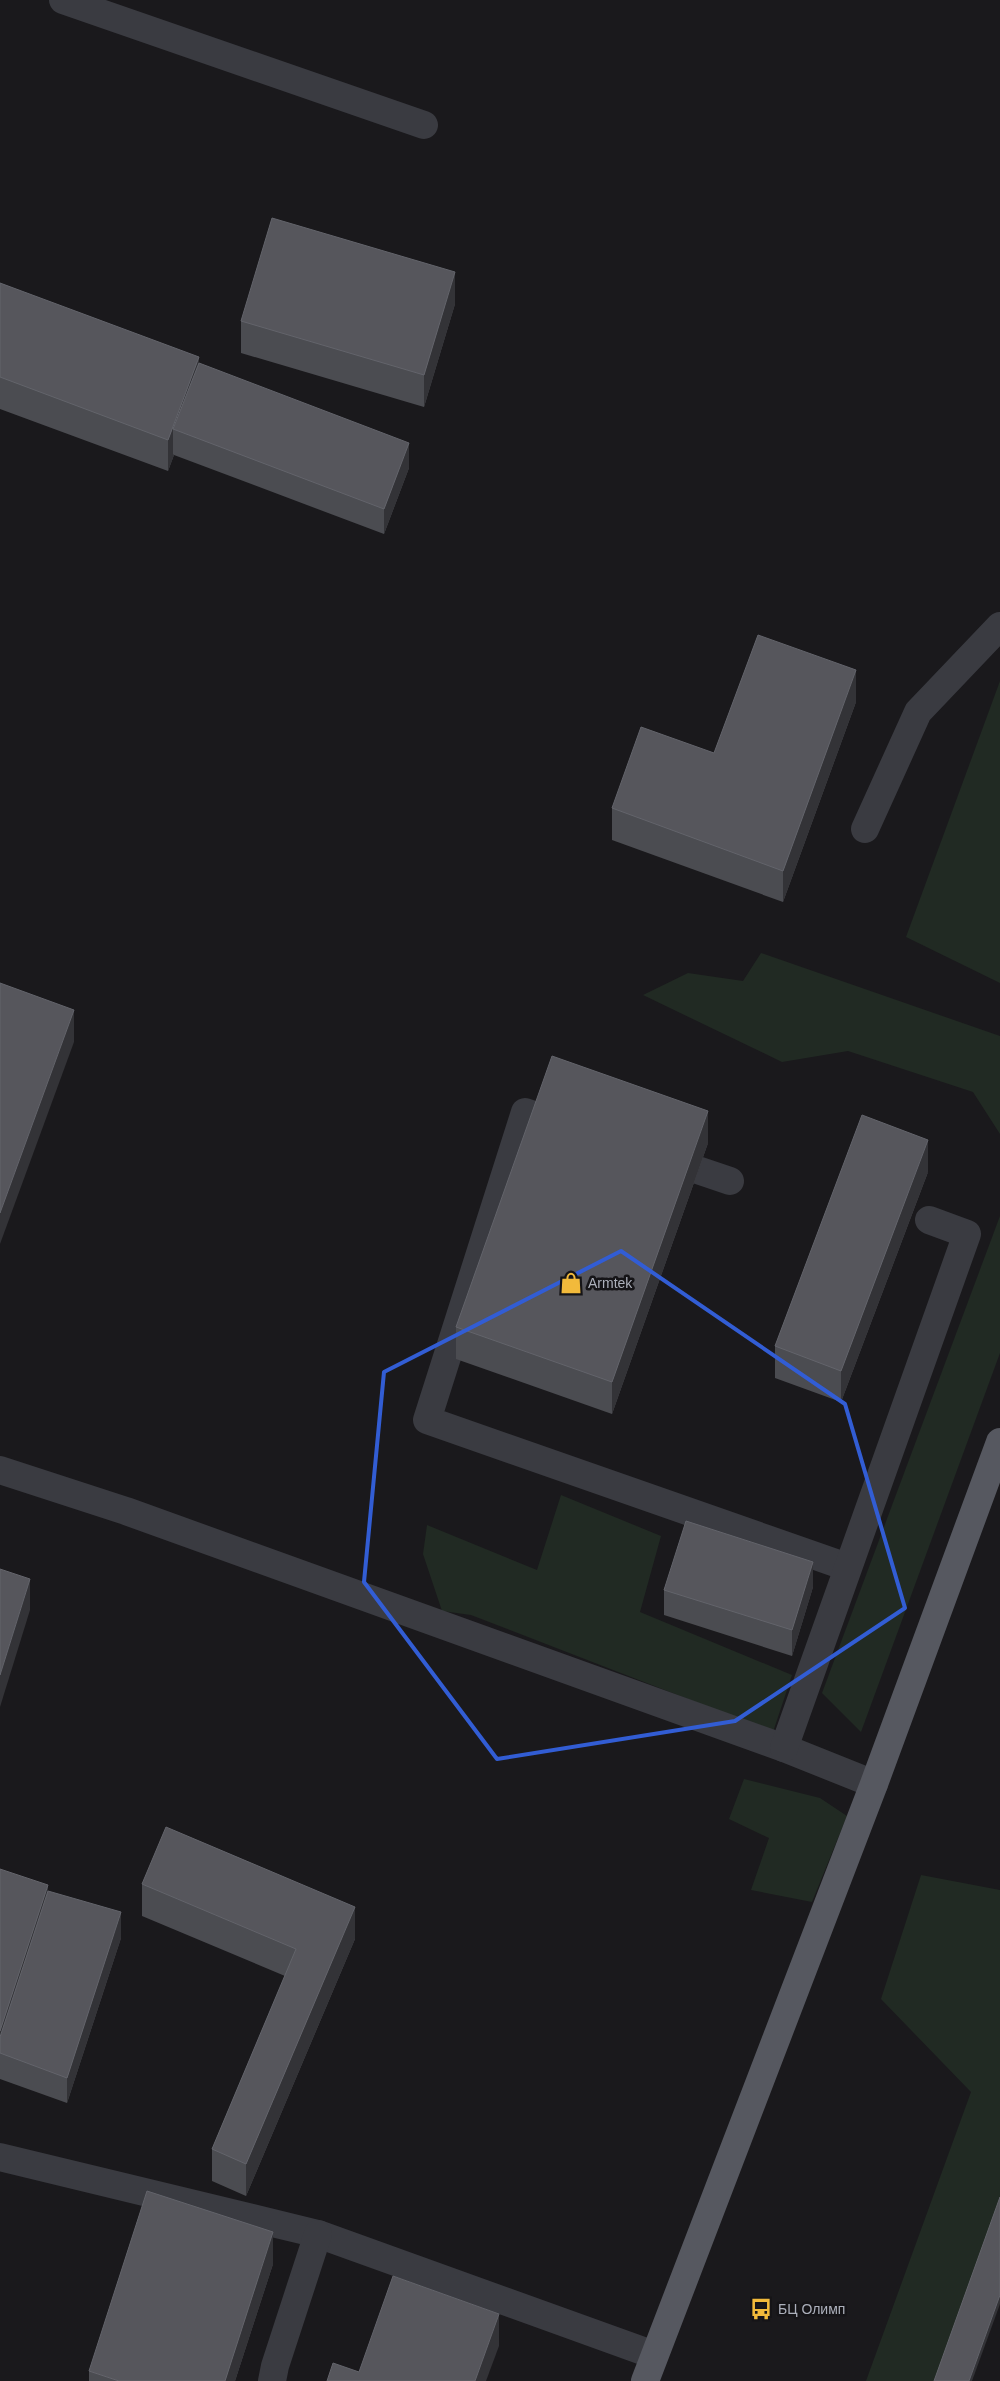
<svg xmlns="http://www.w3.org/2000/svg" width="1000" height="2381" viewBox="0 0 1000 2381" font-family="Helvetica,sans-serif">
<style>
.green{fill:#212a23}
.lines{fill:none;stroke-linecap:round;stroke-linejoin:round}
.minor{stroke:#3a3b41;stroke-width:28}
.major{stroke:#565860;stroke-width:28}
.wall{fill:#4b4c51}
.shaded-wall{fill:#333337}
.building{fill:#56565c;stroke:#63646b}
.marked{fill:none;stroke:#325dd4;stroke-width:4;stroke-linejoin:round}
.labels{text-anchor:middle;dominant-baseline:central;stroke-width:5;stroke-linejoin:round;paint-order:stroke}
.poi-label{font-size:14px;fill:#acb0bb;stroke:#151417;text-anchor:start}
</style>
<rect width="100%" height="100%" fill="#1a191c"/>
<g class="green">
<path d="M1000,681v302l-94,-46z"/>
<path d="M761,953l239,83v98l-27,-42 -125,-41 -66,11 -139,-67 45,-22 55,8z"/>
<path d="M1000,1216v137l-139,379 -39,-39z"/>
<path d="M561,1495l100,41 -21,76 152,63 -19,57 -302,-117 -29,-4 -19,-57 4,-29 110,45z"/>
<path d="M744,1779l76,19 27,18 -35,86 -61,-12 18,-52 -40,-19z"/>
<path d="M921,1875l79,15v316l-63,175h-71l105,-289 -90,-93z"/>
</g>
<g class="lines">
<g class="minor">
<path d="M63,0l361,125"/>
<path d="M865,829l53,-117 82,-86"/>
<path d="M567,1126l-42,-14 -98,308 420,147"/>
<path d="M662,1158l68,23"/>
<path d="M0,1470l126,41 658,237 90,36"/>
<path d="M784,1748l183,-514 -38,-14"/>
<path d="M0,2157l318,77 336,121"/>
<path d="M272,2381l3,-15 43,-132"/>
</g>
<path class="major" d="M645,2381l229,-597 126,-342"/>
</g>
<g class="wall">
<path d="M0,283l199,80 210,105 -25,66 -210,-79 -6,16 -168,-62z"/>
<path d="M455,304l-31,103 -183,-54v-32z"/>
<path d="M856,702l-73,200 -171,-62v-32l102,-55z"/>
<path d="M708,1143l-96,271 -156,-55v-32z"/>
<path d="M928,1172l-87,230 -66,-24v-32z"/>
<path d="M813,1587l-21,69 -128,-41v-25z"/>
<path d="M0,1869l48,23 73,46 -54,165 -67,-24z"/>
<path d="M142,1884l213,55 -109,257 -34,-15v-32l73,-173 -143,-60z"/>
<path d="M273,2264l-38,117h-146v-10z"/>
</g>
<g class="shaded-wall">
<path d="M455,272v32l-31,103v-32z"/>
<path d="M199,357v32l-26,40v25l1,1 -6,16v-31z"/>
<path d="M409,443v25l-25,66v-25z"/>
<path d="M856,670v32l-73,200v-31z"/>
<path d="M74,1010v32l-74,202v-31z"/>
<path d="M708,1111v32l-96,271v-32z"/>
<path d="M928,1140v32l-87,230v-31z"/>
<path d="M813,1562v25l-21,69v-26z"/>
<path d="M30,1579v31l-30,97v-32z"/>
<path d="M48,1885v32l-48,136v-22z"/>
<path d="M355,1907v32l-109,257v-32z"/>
<path d="M121,1912v26l-54,165v-25z"/>
<path d="M273,2232v32l-38,117h-10z"/>
<path d="M1000,2295v9l-28,77h-3z"/>
<path d="M499,2314v32l-13,35h-11z"/>
</g>
<g class="building">
<path d="M272,218l183,54 -31,103 -183,-54z"/>
<path d="M0,283l199,74 -31,83 -168,-63z"/>
<path d="M199,363l210,80 -25,66 -211,-80z"/>
<path d="M758,635l98,35 -73,201 -171,-63 29,-81 73,26z"/>
<path d="M0,983l74,27 -74,203z"/>
<path d="M552,1056l156,55 -96,271 -156,-55z"/>
<path d="M862,1115l66,25 -87,231 -66,-25z"/>
<path d="M686,1521l127,41 -21,68 -128,-40z"/>
<path d="M0,1569l30,10 -30,96z"/>
<path d="M166,1827l189,80 -109,257 -34,-15 84,-200 -154,-65z"/>
<path d="M0,1869l48,16 -48,146z"/>
<path d="M48,1891l73,21 -54,166 -67,-25v-16z"/>
<path d="M147,2191l126,41 -48,149h-106l-30,-10z"/>
<path d="M1000,2197v98l-31,86h-35z"/>
<path d="M393,2276l106,38 -24,67h-148l6,-18 26,9z"/>
</g>
<path class="marked" d="M621,1251l224,153 60,204 -170,113 -238,38 -133,-177 20,-210z"/>
<defs>
<g id="shop-bare" transform="scale(1.725)"><path d="M-5-2.5h2.3a2.7 3.5 0 0 1 5.4 0H5L5.5 6h-11ZM-1.5-2.5h3a1.5 2.3 0 0 0-3 0Z" fill="#f2ba3b" stroke="#151417" stroke-width="2.5" paint-order="stroke"/></g>
<g id="bus-bare" transform="scale(1.725)"><path d="M-5-6H5V4H4V6H2V4H-2V6H-4V4H-5ZM-3.5-4V0h7V-4ZM-3.5 1.2v1.5H-2V1.2ZM2 1.2v1.5H3.5V1.2Z" fill="#f2ba3b" stroke="#151417" stroke-width="2.5" paint-order="stroke"/></g>
</defs>
<g fill-rule="evenodd">
<use href="#shop-bare" x="571" y="1283"/>
<use href="#bus-bare" x="761" y="2309"/>
</g>
<g class="labels">
<g class="poi-label">
<text x="588" y="1283">Armtek</text>
<text x="778" y="2309">БЦ Олимп</text>
</g>
</g>
</svg>
